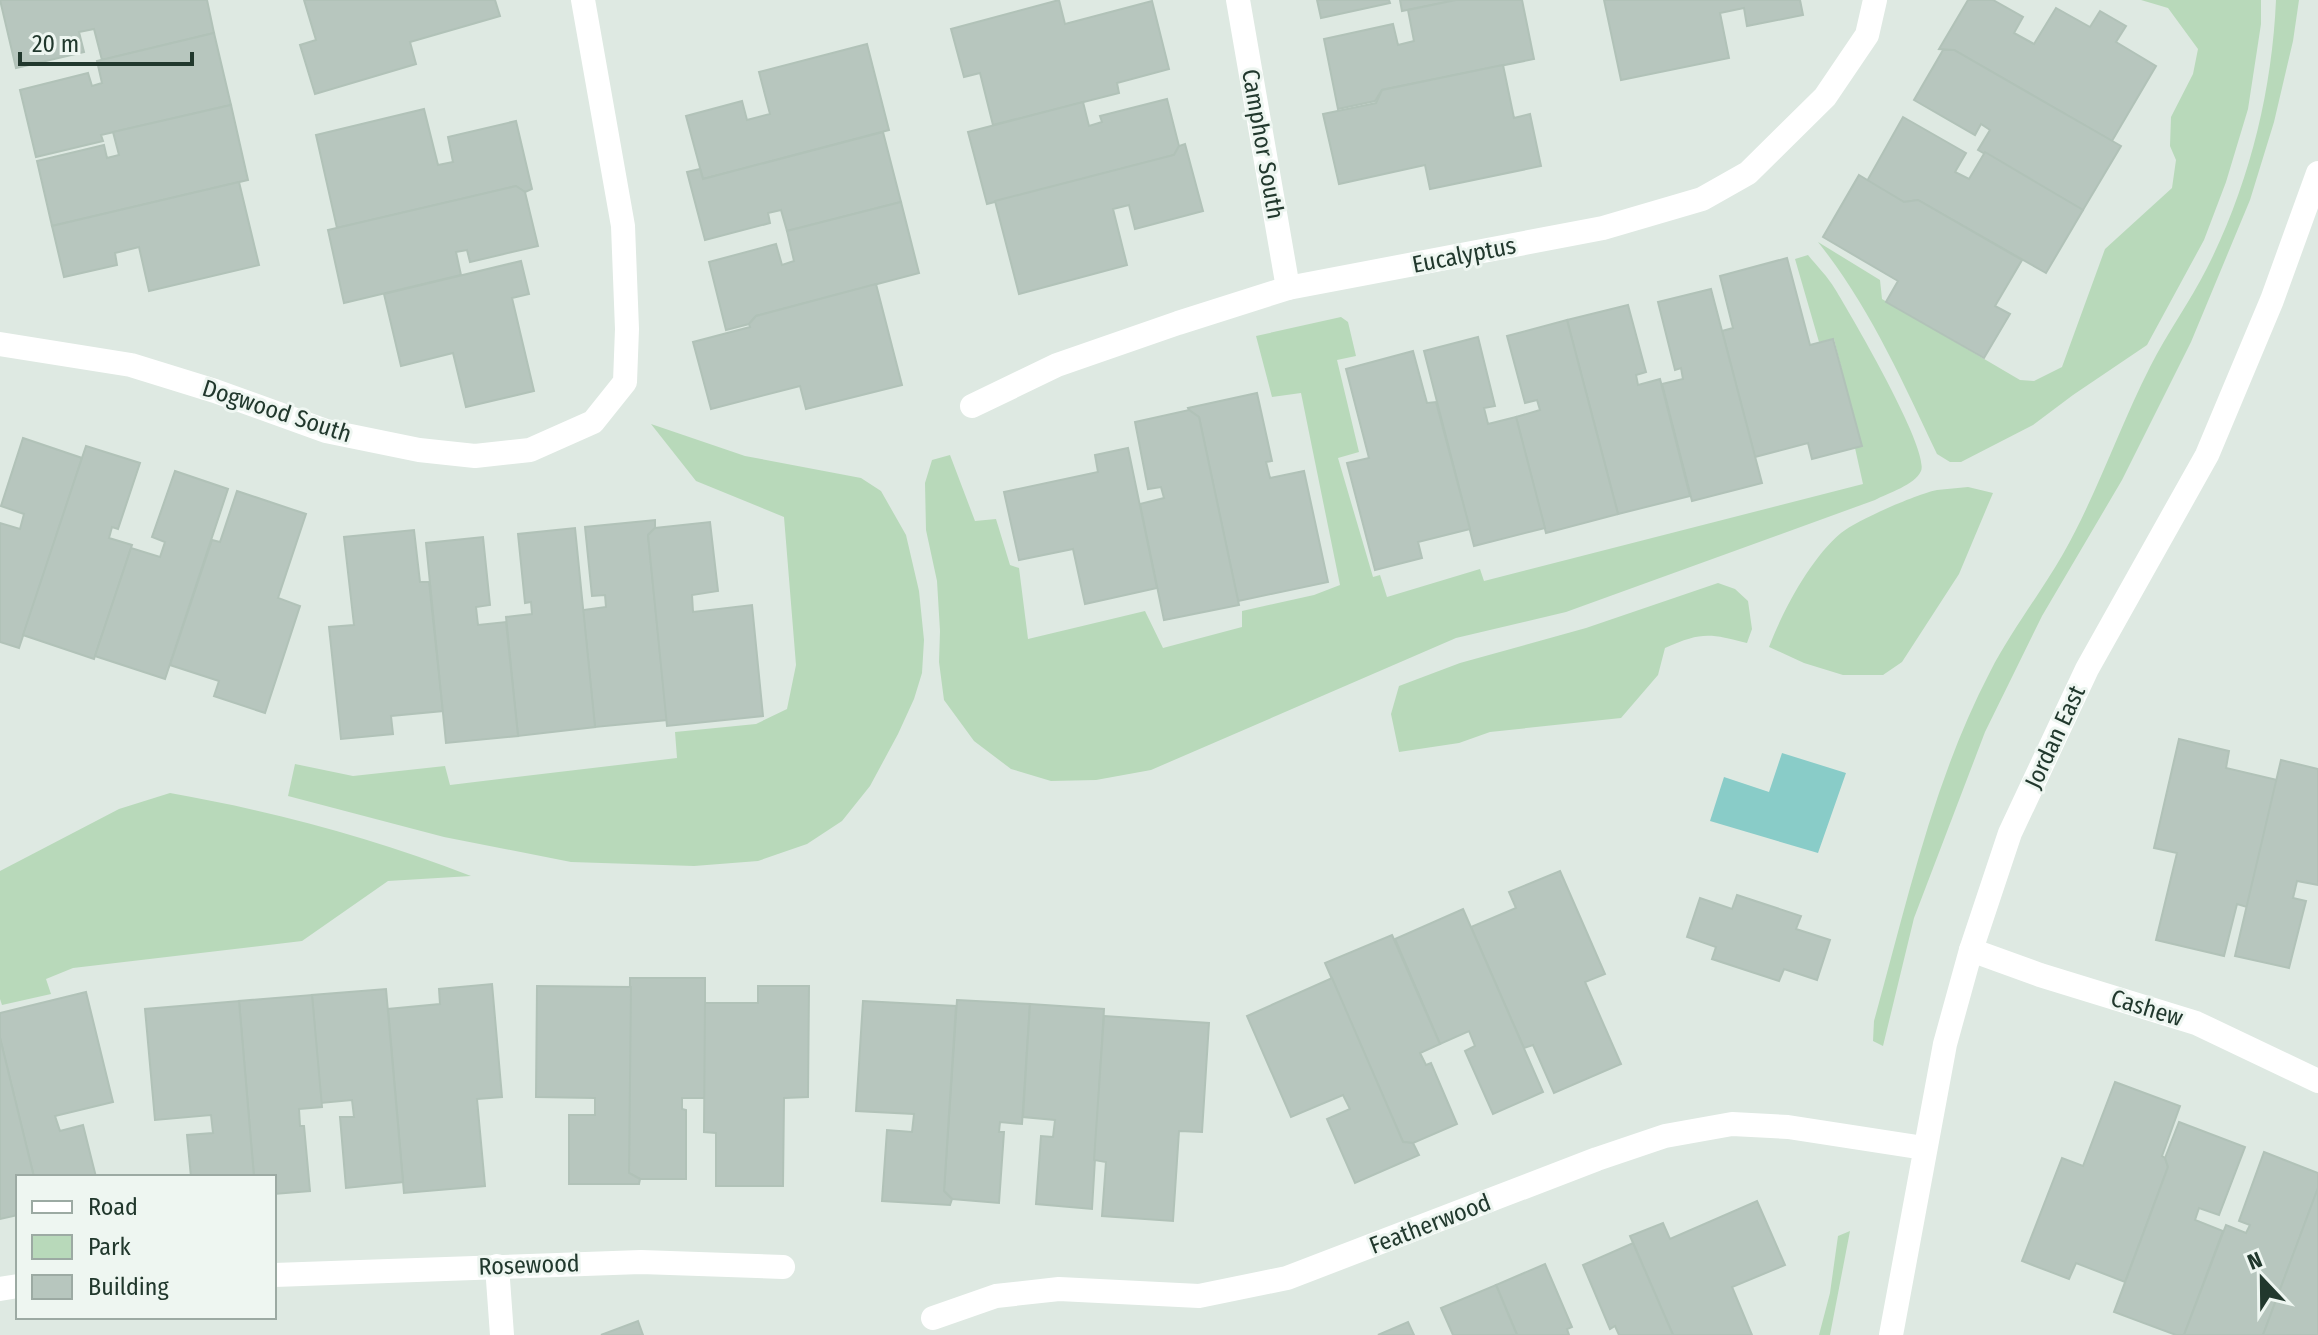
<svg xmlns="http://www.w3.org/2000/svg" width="2318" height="1335" viewBox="0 0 2318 1335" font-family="'Fira Sans Condensed',sans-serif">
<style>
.green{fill:#b8d9ba}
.water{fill:#89ccc8}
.building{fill:#b7c6be;stroke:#b1c2b8;stroke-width:2}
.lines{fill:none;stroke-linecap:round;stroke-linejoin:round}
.minor{stroke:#fff;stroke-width:24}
.tertiary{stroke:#fff;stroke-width:24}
.labels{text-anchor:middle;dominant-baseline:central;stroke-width:6;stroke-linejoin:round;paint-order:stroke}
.street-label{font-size:24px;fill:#21382d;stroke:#eef6f1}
</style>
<rect width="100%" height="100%" fill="#dee9e2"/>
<g class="green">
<path d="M2141,0h120v24l-13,85 -22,73 -22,58 -57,105 -74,50 -40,30 -72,37h-11l-13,-8c-35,-74 -68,-148 -119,-212l62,38 2,19 138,81 14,1 28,-14 43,-118 67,-61 4,-28 -6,-14 1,-29 22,-43 5,-25 -30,-41z"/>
<path d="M2276,0h23l-6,41 -19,81 -24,78 -59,142 -69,138 -80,136 -57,116 -71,186 -31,128 -10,-5 1,-20c33,-118 59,-240 116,-349 21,-41 50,-78 73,-118 34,-60 56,-126 87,-187 17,-34 40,-65 57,-99 42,-83 65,-176 69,-268z"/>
<path d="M1808,255c9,11 20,22 27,34 16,26 95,161 86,182 -6,14 -33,22 -46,29l-309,112 -110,26 -305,132 -55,10 -45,1 -40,-12 -37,-28 -30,-41 -5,-38 1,-31 -3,-50 -11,-51 -1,-47 7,-23 18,-5 25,66 21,-2 14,46 9,3 9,71 117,-28 18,37 79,-21v-16l72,-16 26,-10 -39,-192 -29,4 -16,-61 85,-19 7,5 8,34 -19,4 22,92 -21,6 35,119 7,-2 7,22 93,-28 4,12 379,-97 -8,-36 6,-2 -27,-107 -15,3 -24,-83z"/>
<path d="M651,424l94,32 116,22 20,13 25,44 13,56 5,49 -2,33 -8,26 -16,35 -28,52 -28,35 -35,23 -49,17 -64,5 -123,-4 -127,-25 -156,-41 7,-32 58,12 92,-10 5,19 227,-27 -2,-26 81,-8 31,-15 9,-44 -12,-148 -88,-36z"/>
<path d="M1968,487l25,6 -34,81 -57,88 -19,13h-40l-39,-12 -35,-16c14,-37 42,-89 72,-114 16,-13 76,-39 96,-43 10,-1 21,-2 31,-3z"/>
<path d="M1718,583l17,6 13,12 4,28 -5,14c-38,-10 -46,-11 -82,5l-7,27 -37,43 -131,14 -31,11 -60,9 -8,-38 8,-28 61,-23 126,-35z"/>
<path d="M170,793c102,18 204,45 301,83l-83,5 -86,60 -229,27 -27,11 5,15 -49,11 -2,-6v-128l119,-62z"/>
<path d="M1850,1231l-20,104h-11l11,-42 8,-57z"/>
</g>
<path class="water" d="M1782,753l64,20 -28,80 -108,-32 14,-44 45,15z"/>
<g class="building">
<path d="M0,0h207l7,33 -112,27 -8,-31 -15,3 5,20 -68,16z"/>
<path d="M304,0h191l5,16 -90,26 6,22 -101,30 -15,-49 16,-5z"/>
<path d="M1059,0l6,24 87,-23 17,68 -52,14 2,10 -126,32 -13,-52 -16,4 -13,-48z"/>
<path d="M1317,0h72l1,3 -69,15z"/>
<path d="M1400,0h56l-54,11z"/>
<path d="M1456,0h66l12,59 -152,31 -7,11 -37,8 -14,-70 69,-15 5,21 16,-4 -6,-31z"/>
<path d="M1604,0h196l3,15 -56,11 -3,-18 -24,5 9,45 -108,22z"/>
<path d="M1968,0h25l30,17 -9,16 20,11 22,-36 34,19 10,-16 26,15 -10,16 40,24 -44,75 -158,-91 -15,-1z"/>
<path d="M214,33l17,72 -130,30 2,6 -67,16 -16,-67 68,-17 4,13 10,-3 -5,-22z"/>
<path d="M867,44l22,86 -186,49 -17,-63 56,-15 5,19 23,-6 -11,-42z"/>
<path d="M1943,50h11l167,96 -38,64 -105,-60 12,-20 -9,-6 -6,11 -61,-35z"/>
<path d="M1503,65l11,53 16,-4 11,52 -111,23 -5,-24 -86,19 -16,-70 53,-11 6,-13z"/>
<path d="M1167,99l12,47 -5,9 -187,49 -19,-72 115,-30 6,24 13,-4 -2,-6z"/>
<path d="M231,105l17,75 -196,46 -15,-65 67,-16 3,13 12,-3 -6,-23z"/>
<path d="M424,109l14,56 15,-3 -5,-25 68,-16 16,68 -7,3 -9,-6 -179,42 -21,-93z"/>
<path d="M1903,117l63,36 -11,19 14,7 16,-27 98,58 -37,63 -128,-73 -14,2 -37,-21z"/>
<path d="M883,132l18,70 -114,29 -6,-21 -13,3 2,10 -65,17 -18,-68 13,-3 3,10z"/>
<path d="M1185,144l18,67 -68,18 -6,-24 -16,4 14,56 -108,29 -24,-93 179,-46 5,-9z"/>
<path d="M1859,175l45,27 14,-2 104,60 -27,46 15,8 -26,44 -98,-56 12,-21 -75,-44z"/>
<path d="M239,182l20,83 -110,26 -10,-44 -24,6 2,12 -53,12 -12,-51z"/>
<path d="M516,186l9,6 13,54 -68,16 -3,-12 -11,2 5,23 -117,28 -16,-73z"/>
<path d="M901,202l18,71 -163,43 -7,8 -23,6 -17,-68 67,-18 6,21 12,-4 -7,-30z"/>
<path d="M1787,258l23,87 23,-6 29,107 -50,13 -4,-16 -53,14 -33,-126 11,-3 -13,-52z"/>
<path d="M521,261l8,33 -17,4 22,93 -68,16 -13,-54 -52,13 -17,-72z"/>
<path d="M876,284l26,101 -96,24 -6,-23 -89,23 -18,-67 57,-15 -1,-3 7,-8z"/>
<path d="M1711,289l51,194 -70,18 -30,-117 21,-5 -2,-11 -6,2 -17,-68z"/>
<path d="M1628,305l18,67 -10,3 2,10 22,-6 30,117 -72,18 -51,-194z"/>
<path d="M1567,320l51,194 -72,19 -30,-116 24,-7 -3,-10 -12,3 -18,-67z"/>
<path d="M1478,337l17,69 -11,2 4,16 28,-7 29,111 -71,18 -50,-195z"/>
<path d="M1413,351l14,52 9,-1 34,127 -52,13 4,16 -47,12 -28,-107 22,-5 -23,-89z"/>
<path d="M1257,393l15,68 -6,1 4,16 34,-7 24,111 -90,19 -39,-184 -10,-7 -1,-2z"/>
<path d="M1189,410l10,7 40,188 -75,15 -24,-116 24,-6 -3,-11 -13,2 -13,-67z"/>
<path d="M23,438l59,20 -63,190 -19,-6v-119l20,6 4,-15 -23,-8z"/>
<path d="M86,446l54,17 -22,66 -6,-2 -3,11 23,7 -38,114 -71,-24z"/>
<path d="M1128,448l29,140 -72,16 -12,-55 -54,11 -15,-68 94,-20 -3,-17z"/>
<path d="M175,471l53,18 -63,190 -70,-23 36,-108 29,9 5,-15 -13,-5z"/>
<path d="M237,491l69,23 -28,84 22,8 -35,107 -51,-17 5,-15 -49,-16 42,-125 8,2z"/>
<path d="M655,520v8l-7,7 19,185 -72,7 -12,-117 23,-3 -1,-12 -13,1 -7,-69z"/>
<path d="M710,522l8,69 -26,4 1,17 59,-7 11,111 -96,10 -19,-191 7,-7z"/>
<path d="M575,528l20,199 -77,9 -12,-119 26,-3 -1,-12 -6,1 -7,-69z"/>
<path d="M414,530l6,52h9l14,129 -52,5 2,18 -52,5 -12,-112 25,-2 -10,-88z"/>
<path d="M483,537l7,68 -14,2 2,18 28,-3 12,114 -72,7 -20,-200z"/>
<path d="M2179,739l50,12 -3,17 51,12 -30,127 -10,-3 -13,52 -68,-16 21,-87 -23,-5z"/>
<path d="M2281,760l37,9v116l-21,-4 -4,17 13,3 -17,67 -54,-12z"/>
<path d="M1560,871l45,103 -20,8 36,82 -67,29 -21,-48 -9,3 -53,-121 45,-19 -7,-16z"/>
<path d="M1737,895l64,21 -5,13 34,11 -13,40 -33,-11 -5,12 -67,-22 4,-12 -29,-10 13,-39 32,11z"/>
<path d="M1463,909l80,183 -50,22 -28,-63 10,-5 -6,-15 -29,13 -45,-105z"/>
<path d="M1392,935l48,109 -20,9 6,12 5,-2 26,61 -44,19 -10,-1 -78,-179z"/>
<path d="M630,978h75v120h-23v11l4,1v69h-46l-11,-6z"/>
<path d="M1332,978l71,164 10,1 6,12 -64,28 -28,-64 23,-10 -7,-14 -52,22 -44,-101z"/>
<path d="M492,984l10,113 -25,2 8,87 -81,7 -16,-184 52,-5 -1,-15z"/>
<path d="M537,986l94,1 -2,186 11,6 -1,5h-70v-69h26v-17l-59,-1z"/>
<path d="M758,986h51l-1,111 -24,1 -1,88h-67v-53l-12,-1 1,-129h53z"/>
<path d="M386,989l17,193 -57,6 -6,-71h14l-2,-17 -31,3 -9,-108z"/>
<path d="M86,992l27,110 -58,14 5,15 23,-6 13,52h-62l-34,-139v-25z"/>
<path d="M312,995l10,112 -23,2 1,17h4l6,65 -36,3v-17h-20l-15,-176z"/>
<path d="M957,1000l73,4 -8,120 -22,-2 -1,10h5l-5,71 -47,-4 -8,-8z"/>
<path d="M239,1001l15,176h-63l-4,-42 26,-2 -2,-18 -56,5 -10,-111z"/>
<path d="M863,1001l93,5 -12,185 8,8 -2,6 -68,-4 5,-71 25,2 2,-18 -58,-3z"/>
<path d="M1030,1004l74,5 -12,200 -56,-5 5,-68 12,1 2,-17 -32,-3z"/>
<path d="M1104,1016l105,7 -7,109 -23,-1 -6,90 -71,-5 4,-54 -12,-2z"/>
<path d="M0,1038l34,139h-16v38l-18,4z"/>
<path d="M2115,1082l65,24 -18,50 3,2 3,9 -43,115 -49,-19 -7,16 -47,-18 40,-103 21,8z"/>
<path d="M2179,1122l66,25 -26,68 -20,-7 -4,12 28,11 -39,104h-8l-62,-23 54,-145 -3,-9z"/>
<path d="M2264,1152l54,21v15l-55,147h-79l42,-110 20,8 4,-8 -11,-4z"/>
<path d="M2318,1188v147h-55z"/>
<path d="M1757,1201l28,64 -53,22 20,48h-79l-43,-99 33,-13 7,16z"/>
<path d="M1633,1243l40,92h-54l-4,-9 -5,3 -27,-64z"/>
<path d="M1545,1264l27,63 -5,2 2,6h-52l-21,-50z"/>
<path d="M1496,1285l21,50h-64l-12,-27z"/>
<path d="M638,1321l5,14h-42z"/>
<path d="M1408,1322l6,13h-36z"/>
</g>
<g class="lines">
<g class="minor">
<path d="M1238,0l50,288"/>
<path d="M0,344l131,21 84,26 111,40 93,19 56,6 55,-6 63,-28 32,-40 2,-53 -4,-103 -40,-226"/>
<path d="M972,406l85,-41 121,-42 110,-35 315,-60 99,-29 46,-26 77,-76 42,-62 8,-35"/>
<path d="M1971,950l69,25 156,48 122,58"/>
<path d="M497,1266l5,69"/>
<path d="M274,1275l367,-13 142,5"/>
<path d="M0,1289l18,-3"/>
<path d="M933,1318l63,-22 63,-7 140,7 88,-18 310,-119 68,-23 67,-12 56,3 136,21"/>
</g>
<path class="tertiary" d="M1891,1335l54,-291 26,-94 39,-117 77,-164 120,-214 65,-155 46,-127"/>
</g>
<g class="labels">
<g class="street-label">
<text transform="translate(1263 144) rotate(80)">Camphor South</text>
<text transform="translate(1464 255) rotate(-11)">Eucalyptus</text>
<text transform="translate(277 411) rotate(18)">Dogwood South</text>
<text transform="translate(2055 737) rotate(-65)">Jordan East</text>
<text transform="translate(2147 1008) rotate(17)">Cashew</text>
<text transform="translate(1430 1224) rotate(-21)">Featherwood</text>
<text transform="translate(529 1265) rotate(-2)">Rosewood</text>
</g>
</g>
<rect x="16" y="1175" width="260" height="144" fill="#eef6f1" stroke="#9caaa3" stroke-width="2"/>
<rect x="32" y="1201" width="40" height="12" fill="#ffffff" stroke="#9caaa3" stroke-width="2"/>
<text x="88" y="1215" font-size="24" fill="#21382d">Road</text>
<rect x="32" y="1235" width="40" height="24" fill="#b8d9ba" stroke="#9caaa3" stroke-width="2"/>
<text x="88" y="1255" font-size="24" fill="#21382d">Park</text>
<rect x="32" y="1275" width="40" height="24" fill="#b7c6be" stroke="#9caaa3" stroke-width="2"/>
<text x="88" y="1295" font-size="24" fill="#21382d">Building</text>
<g transform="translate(2262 1279) rotate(338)" stroke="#eef6f1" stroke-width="6" paint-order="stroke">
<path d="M0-6L14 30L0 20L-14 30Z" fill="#21382d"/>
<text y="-12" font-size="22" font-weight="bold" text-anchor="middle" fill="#21382d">N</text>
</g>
<path d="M20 52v12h172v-12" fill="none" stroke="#21382d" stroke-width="4"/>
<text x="32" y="52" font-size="24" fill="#21382d" stroke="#eef6f1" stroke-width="6" paint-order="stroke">20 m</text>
</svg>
